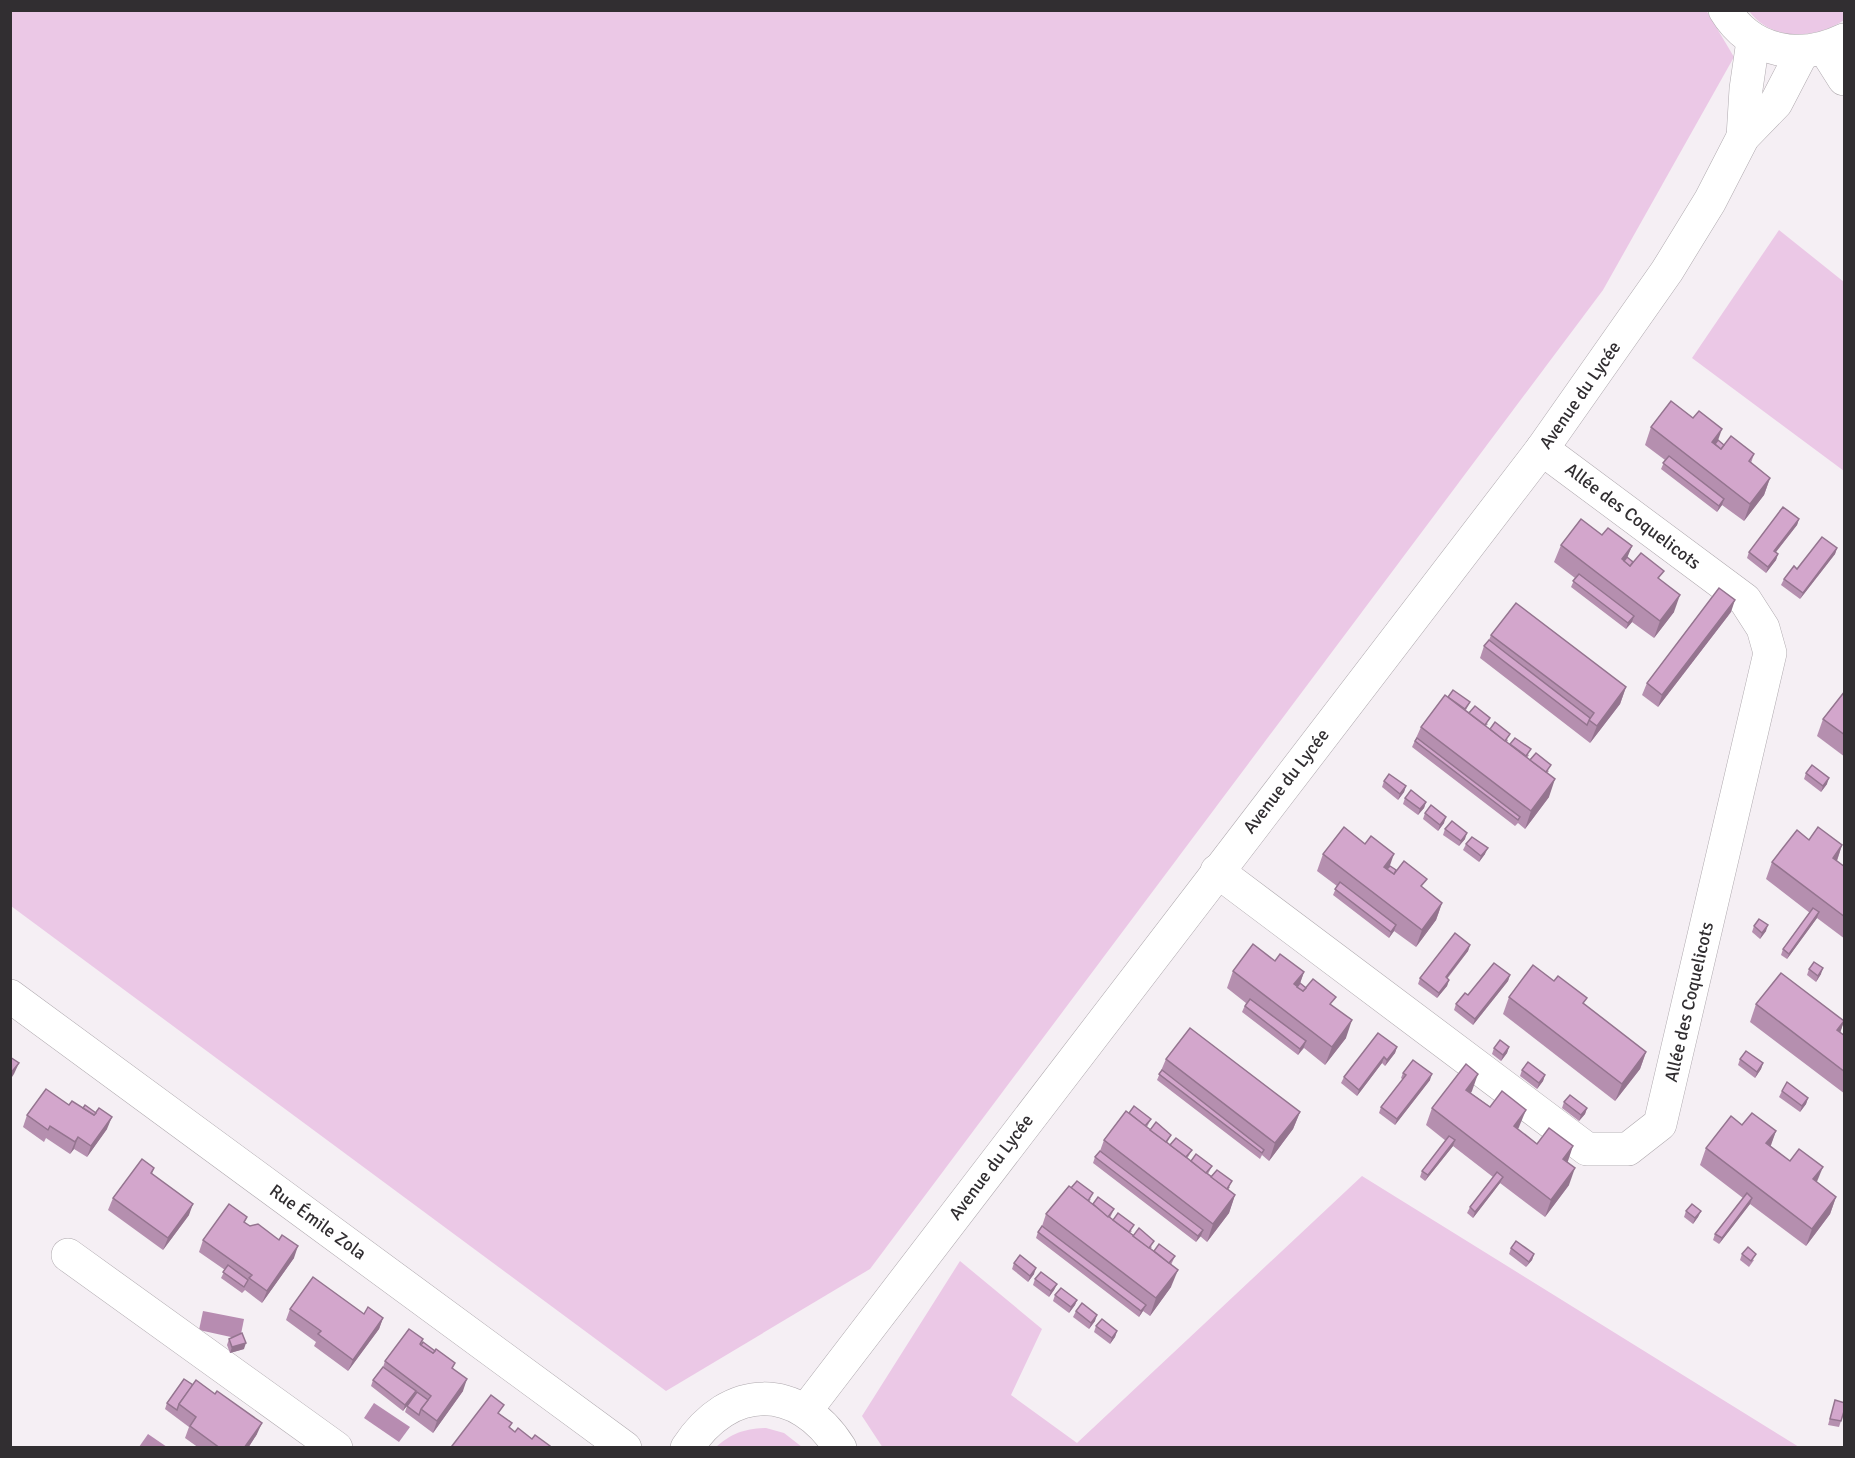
<svg xmlns="http://www.w3.org/2000/svg" width="1855" height="1458" viewBox="0 0 1855 1458" font-family="Signika,sans-serif">
<style>
.green{fill:#ebc8e6}
.water{fill:#b78cb1}
.lines{fill:none;stroke-linecap:round;stroke-linejoin:round}
.minor-casing{stroke:#afa9ae;stroke-width:34}
.minor{stroke:#fff;stroke-width:33}
.wall{fill:#b58faf}
.shaded-wall{fill:#94748f}
.building{fill:#d3a6cc;stroke:#94748f;stroke-width:1.5}
.labels{text-anchor:middle;dominant-baseline:central;stroke-width:4.5;stroke-linejoin:round;paint-order:stroke}
.street-label{font-size:18px;fill:#312e31;stroke:#fff}
</style>
<rect width="100%" height="100%" fill="#f5eff4"/>
<g class="green">
<path d="M1706,10l28,47 -131,233 -733,979 -204,122 -655,-485v-895z"/>
<path d="M1749,11h95v9c-28,19 -72,22 -95,-9z"/>
<path d="M1779,230l65,52v189l-152,-113z"/>
<path d="M1362,1176l437,271 -916,1 -21,-32 98,-155 82,68 -31,66 66,48z"/>
<path d="M766,1428l18,5 18,14h-86c16,-14 28,-18 50,-19z"/>
</g>
<g class="water">
<path d="M203,1311l41,8 -4,20 -41,-9z"/>
<path d="M374,1403l36,24 -11,15 -35,-24z"/>
<path d="M148,1434l19,13h-28z"/>
</g>
<g class="lines">
<g class="minor-casing">
<g id="minor">
<path d="M1725,10c26,43 76,51 119,30"/>
<path d="M1825,49l19,30"/>
<path d="M1743,137l3,-48 7,-48"/>
<path d="M1217,871l370,278h41l32,-25 110,-471 -7,-25 -18,-28 -203,-151"/>
<path d="M10,996l615,452"/>
<path d="M68,1255l268,193"/>
<path d="M806,1410l736,-961 125,-178 43,-70 33,-64 33,-34 26,-50"/>
<path d="M687,1448c42,-65 111,-66 153,0"/>
</g>
</g>
<use href="#minor" class="minor"/>
</g>
<g class="wall">
<path d="M1651,427l67,13 6,5 30,9 -3,9 19,15 -6,17 -20,26 -22,-16 -5,7 -56,-43 4,-9 -20,-15z"/>
<path d="M1799,519l-2,6 -21,27 2,2 -2,6 -10,13 -19,-15 2,-6z"/>
<path d="M1602,535l30,11 -5,11 34,23 13,32 -20,26 -22,-16 -6,7 -55,-42 4,-9 -21,-16 7,-17z"/>
<path d="M1837,548l-2,6 -35,45 -19,-14 3,-6 13,-10z"/>
<path d="M1731,612l-73,95 -16,-12 5,-12z"/>
<path d="M1491,635l135,52 -6,17 -30,39 -110,-85 4,-12 5,-6z"/>
<path d="M1845,691v66l-28,-21 6,-17z"/>
<path d="M1448,697l22,5 -4,8 22,14 -2,2 22,14 -1,2 22,13 -2,3 22,13 -2,2 2,24 -24,32 -7,-6 -3,3 -103,-79 9,-20z"/>
<path d="M1806,773l21,11 -6,8 -17,-13z"/>
<path d="M1384,781l22,5 -2,6 -6,8 -16,-13z"/>
<path d="M1405,798l21,4 -2,6 -6,7 -15,-11z"/>
<path d="M1425,813l19,10 -6,8 -15,-12z"/>
<path d="M1445,829l20,10 -6,7 -16,-11z"/>
<path d="M1809,840l33,5 -5,16 8,6v72l-28,-21 -30,41 -6,-4 2,-6 27,-36 -44,-34 6,-17z"/>
<path d="M1466,844l19,10 -6,8 -16,-12z"/>
<path d="M1323,854l67,12 33,22 19,15 -6,17 -20,27 -22,-16 -5,7 -56,-43 4,-9 -20,-15z"/>
<path d="M1754,926l12,5 -6,8 -8,-7z"/>
<path d="M1470,945l-2,6 -21,28 2,1 -2,6 -10,12 -19,-14 2,-6z"/>
<path d="M1275,961l29,11 -4,11 33,23 13,32 -21,27 -21,-17 -6,7 -56,-43 4,-9 -19,-15 6,-17z"/>
<path d="M1809,969l12,5 -5,8 -9,-7z"/>
<path d="M1510,975l-2,6 -35,44 -19,-15 2,-6 12,-9z"/>
<path d="M1509,997l76,8 61,47 -6,17 -25,32 -112,-87z"/>
<path d="M1756,1004l88,17 -4,12 5,3v58l-95,-72z"/>
<path d="M1397,1047l-2,6 -10,13 -3,-3 -25,33 -16,-13 3,-6z"/>
<path d="M1509,1047l-2,6 -6,8 -9,-7 2,-6z"/>
<path d="M1166,1059l134,53 -7,17 -24,32 -7,-6 -2,4 -103,-79z"/>
<path d="M1740,1059l23,4 -2,6 -6,9 -17,-13z"/>
<path d="M1522,1070l23,5 -2,6 -6,8 -17,-13z"/>
<path d="M1403,1073l27,7 -35,45 -16,-12 2,-6 22,-27 -2,-2z"/>
<path d="M1472,1091l-1,2 48,34 -1,2 19,15 30,18 2,23 -24,32 -45,-34 -27,35 -6,-5 3,-6 23,-30 -40,-31 -28,35 -5,-4 2,-6 24,-30 -20,-16 6,-17z"/>
<path d="M1782,1091l26,7 -2,6 -6,8 -21,-15z"/>
<path d="M1564,1102l23,6 -2,6 -6,7 -17,-13z"/>
<path d="M69,1105l38,24 -20,28 -13,-8 -4,5 -24,-16 -2,4 -21,-15 4,-12z"/>
<path d="M1151,1119l-4,8 3,3 21,5 -4,8 3,2 22,5 -5,9 4,2 21,5 -4,8 22,13 -2,3 7,5 -6,18 -22,29 -7,-6 -4,6 -103,-79 2,-6 5,-6 4,-11z"/>
<path d="M1742,1125l34,6 -6,15 66,51 -6,17 -24,32 -56,-42 -31,40 -6,-4 2,-6 28,-36 -43,-33 6,-17z"/>
<path d="M154,1168l-2,6 37,41 -26,35 -55,-40 5,-12z"/>
<path d="M1091,1199l-2,3 4,2 21,5 -4,9 22,13 -2,2 22,14 -2,2 4,2 21,5 -4,9v22l-21,29 -7,-5 -4,6 -103,-79 2,-6 4,-6 4,-12z"/>
<path d="M1686,1211h15l-3,6 -5,7 -9,-7z"/>
<path d="M245,1223l49,35 -32,45 -17,-13 -3,3 -21,-15 4,-8 -26,-18 4,-12z"/>
<path d="M1511,1248l23,6 -2,6 -6,7 -17,-13z"/>
<path d="M1742,1254l12,6 -5,7 -9,-7z"/>
<path d="M1014,1263l20,11 -6,8 -16,-13z"/>
<path d="M1035,1279l22,5 -3,6 -5,7 -16,-12z"/>
<path d="M1055,1295l22,5 -2,5 -6,8 -16,-12z"/>
<path d="M290,1309l74,5 19,4 -4,11 -31,42 -34,-25 2,-4 -30,-22z"/>
<path d="M1076,1311l19,10 -6,8 -16,-12z"/>
<path d="M1096,1326l21,5 -2,6 -5,7 -16,-12z"/>
<path d="M229,1339l15,10 -14,4 -3,-8z"/>
<path d="M421,1345l32,23 10,23 -30,42 -28,-21 2,-6 6,-9 -10,14 -32,-25 2,-6 10,-13 2,-6z"/>
<path d="M184,1379l73,55 -9,14h-49l-14,-10 4,-11 -24,-18 2,-6z"/>
<path d="M1835,1400l6,21 -2,6 -11,-2z"/>
</g>
<g class="shaded-wall">
<path d="M1722,429l-6,17 -4,-4z"/>
<path d="M1770,478l-6,17 -20,26 6,-17z"/>
<path d="M1724,499l-2,6 -5,7 2,-6z"/>
<path d="M1799,519l-2,6 -25,32 2,-6z"/>
<path d="M1632,546l-7,17 -3,-4z"/>
<path d="M1837,548l-2,6 -35,45 3,-6z"/>
<path d="M1778,554l-2,6 -10,13 2,-6z"/>
<path d="M1680,595l-6,17 -20,26 6,-17z"/>
<path d="M1735,600l-4,12 -73,95 4,-12z"/>
<path d="M1634,616l-2,6 -6,7 2,-6z"/>
<path d="M1626,687l-6,17 -30,39 7,-17z"/>
<path d="M1829,778l-2,6 -6,8 2,-6z"/>
<path d="M1555,779l-6,18 -24,32 6,-18z"/>
<path d="M1406,786l-2,6 -6,8 2,-6z"/>
<path d="M1426,802l-2,6 -6,7 2,-6z"/>
<path d="M1446,817l-2,6 -6,8 2,-6z"/>
<path d="M1467,833l-2,6 -6,7 2,-5z"/>
<path d="M1842,845l-6,18 -3,-5z"/>
<path d="M1488,848l-3,6 -6,8 2,-6z"/>
<path d="M1394,854l-6,17 -4,-4z"/>
<path d="M1442,903l-6,17 -20,27 6,-17z"/>
<path d="M1819,912l-2,6 -30,41 2,-5z"/>
<path d="M1396,925l-2,6 -5,7 2,-6z"/>
<path d="M1768,925l-2,6 -6,8 2,-6z"/>
<path d="M1470,945l-2,6 -25,32 3,-6z"/>
<path d="M1823,968l-2,6 -5,8 2,-6z"/>
<path d="M1304,972l-6,17 -4,-5z"/>
<path d="M1510,975l-2,6 -35,44 2,-6z"/>
<path d="M1449,980l-2,6 -10,12 2,-5z"/>
<path d="M1352,1020l-6,18 -21,27 7,-18z"/>
<path d="M1844,1021l-6,18 -1,-9z"/>
<path d="M1306,1041l-2,6 -6,8 2,-6z"/>
<path d="M1397,1047l-2,6 -10,13 2,-6z"/>
<path d="M1509,1047l-2,6 -6,8 2,-6z"/>
<path d="M1646,1052l-6,17 -25,32 7,-17z"/>
<path d="M1384,1057l-2,6 -25,33 2,-6z"/>
<path d="M19,1063l-5,11 -4,6v-6z"/>
<path d="M1763,1063l-2,6 -6,9 2,-6z"/>
<path d="M1432,1074l-2,6 -35,45 2,-6z"/>
<path d="M1478,1074l-6,17 -12,16 6,-17z"/>
<path d="M1545,1075l-2,6 -6,8 2,-6z"/>
<path d="M1808,1098l-2,6 -6,8 2,-6z"/>
<path d="M1587,1108l-2,6 -6,7 2,-6z"/>
<path d="M1526,1110l-7,17 -12,16 7,-17z"/>
<path d="M1300,1112l-7,17 -24,32 6,-18z"/>
<path d="M112,1117l-5,12 -20,28 4,-11z"/>
<path d="M1776,1131l-6,17 -4,-5z"/>
<path d="M78,1137l-4,12 -4,5 5,-12z"/>
<path d="M1455,1140l-2,6 -28,35 3,-6z"/>
<path d="M1573,1146l-6,18 -4,-5z"/>
<path d="M1823,1167l-7,17 -3,-5z"/>
<path d="M1575,1168l-6,17 -24,32 6,-17z"/>
<path d="M1503,1177l-3,6 -27,35 2,-6z"/>
<path d="M1235,1195l-6,18 -22,29 6,-18z"/>
<path d="M1836,1197l-6,17 -24,32 6,-17z"/>
<path d="M1752,1198l-2,6 -31,40 3,-6z"/>
<path d="M193,1204l-4,11 -26,35 5,-12z"/>
<path d="M1701,1211l-3,6 -5,7 2,-6z"/>
<path d="M1203,1230l-2,6 -5,6 2,-6z"/>
<path d="M298,1246l-4,12 -32,45 5,-12z"/>
<path d="M1534,1254l-2,6 -6,7 3,-5z"/>
<path d="M1036,1268l-2,6 -6,8 2,-6z"/>
<path d="M1178,1270l-7,17 -21,29 6,-18z"/>
<path d="M1057,1284l-3,6 -5,7 2,-6z"/>
<path d="M1077,1300l-2,5 -6,8 2,-6z"/>
<path d="M1146,1305l-3,6 -4,6 2,-6z"/>
<path d="M1097,1315l-2,6 -6,8 2,-6z"/>
<path d="M383,1318l-4,11 -31,42 5,-11z"/>
<path d="M1117,1331l-2,6 -5,7 2,-6z"/>
<path d="M246,1343l-2,6 -14,4 2,-6z"/>
<path d="M467,1379l-4,12 -30,42 4,-12z"/>
<path d="M416,1391l-2,6 -11,14 2,-6z"/>
<path d="M262,1423l-5,11 -9,14h-4z"/>
</g>
<g class="building">
<path d="M1671,401l22,17 6,-7 23,18 -10,13 9,7 10,-13 23,18 -5,7 21,17 -20,26 -99,-77z"/>
<path d="M1718,440l6,5 -3,4 -6,-5z"/>
<path d="M1669,456l55,43 -5,7 -56,-43z"/>
<path d="M1783,507l16,12 -25,32 4,3 -10,13 -19,-15z"/>
<path d="M1581,519l21,16 6,-7 24,18 -10,13 8,7 11,-13 23,18 -6,7 22,17 -20,26 -99,-76z"/>
<path d="M1822,537l15,11 -34,45 -19,-14 10,-13 3,3z"/>
<path d="M1627,557l6,5 -3,4 -6,-5z"/>
<path d="M1579,574l55,42 -6,7 -55,-42z"/>
<path d="M1719,588l16,12 -73,95 -15,-12z"/>
<path d="M1516,603l110,84 -29,39 -8,-6 5,-7 -103,-78z"/>
<path d="M1489,640l101,78 -3,7 -103,-79z"/>
<path d="M1453,690l17,12 -5,7 -17,-12z"/>
<path d="M1845,691v44l-22,-16z"/>
<path d="M1445,695l110,84 -24,32 -110,-84z"/>
<path d="M1475,706l15,12 -5,7 -16,-12z"/>
<path d="M1495,722l15,12 -5,7 -15,-12z"/>
<path d="M1417,738l103,79 -2,3 -103,-79z"/>
<path d="M1515,738l16,11 -5,7 -16,-12z"/>
<path d="M1536,753l15,12 -5,7 -16,-12z"/>
<path d="M1812,765l17,13 -6,8 -17,-13z"/>
<path d="M1389,774l17,12 -6,8 -16,-13z"/>
<path d="M1411,790l15,12 -6,7 -15,-11z"/>
<path d="M1431,805l15,12 -6,8 -15,-12z"/>
<path d="M1452,821l15,12 -6,8 -16,-12z"/>
<path d="M1344,827l21,17 6,-8 23,18 -10,13 10,7 10,-13 23,18 -6,7 21,17 -20,27 -99,-76z"/>
<path d="M1818,827l24,18 -9,13 12,9v50l-73,-55 25,-32 12,10z"/>
<path d="M1472,837l16,11 -7,8 -15,-12z"/>
<path d="M1390,866l6,4 -2,4 -7,-5z"/>
<path d="M1340,882l56,43 -5,7 -56,-43z"/>
<path d="M1813,908l6,4 -30,42 -6,-5z"/>
<path d="M1759,919l9,6 -6,8 -8,-7z"/>
<path d="M1455,933l15,12 -24,32 3,3 -10,13 -19,-15z"/>
<path d="M1253,944l22,17 5,-7 24,18 -10,12 9,7 10,-12 23,18 -6,7 22,16 -20,27 -99,-76z"/>
<path d="M1814,962l9,6 -5,8 -9,-7z"/>
<path d="M1494,963l16,12 -35,44 -19,-15 9,-11 3,2z"/>
<path d="M1533,965l21,16 4,-5 29,22 -4,5 63,49 -24,32 -113,-87z"/>
<path d="M1781,973l63,48 -7,9 8,6v36l-89,-68z"/>
<path d="M1300,983l6,5 -3,3 -6,-4z"/>
<path d="M1250,999l56,42 -6,8 -55,-43z"/>
<path d="M1190,1028l110,84 -25,31 -109,-84z"/>
<path d="M1378,1033l19,14 -10,13 -3,-3 -25,33 -15,-13z"/>
<path d="M1500,1040l9,7 -6,8 -9,-7z"/>
<path d="M1746,1051l17,12 -6,9 -17,-13z"/>
<path d="M10,1057l9,6 -9,11z"/>
<path d="M1413,1060l19,14 -35,45 -16,-12 25,-32 -3,-2z"/>
<path d="M1528,1062l17,13 -6,8 -17,-13z"/>
<path d="M1466,1064l12,10 -12,16 24,17 12,-16 24,19 -12,16 23,18 12,-16 24,18 -10,13 12,9 -24,32 -119,-92z"/>
<path d="M1162,1070l102,80 -2,3 -103,-79z"/>
<path d="M1787,1082l21,16 -6,8 -20,-15z"/>
<path d="M46,1089l23,16 3,-4 22,14 5,-7 13,9 -21,29 -13,-9 -3,5 -25,-16 -2,4 -21,-15z"/>
<path d="M1570,1095l17,13 -6,7 -17,-13z"/>
<path d="M85,1105l11,8 -2,2 -11,-7z"/>
<path d="M1134,1106l17,13 -6,7 -16,-13z"/>
<path d="M1126,1111l109,84 -22,29 -109,-84z"/>
<path d="M1752,1113l24,18 -10,12 24,18 9,-12 24,18 -10,12 23,18 -24,32 -106,-81 25,-32 11,9z"/>
<path d="M1156,1122l15,13 -5,7 -16,-12z"/>
<path d="M1449,1136l6,4 -27,35 -6,-4z"/>
<path d="M1176,1138l16,12 -6,7 -16,-12z"/>
<path d="M1100,1151l103,79 -5,6 -103,-79z"/>
<path d="M1196,1154l16,12 -6,7 -15,-12z"/>
<path d="M142,1159l12,9 -3,5 42,31 -25,34 -55,-40z"/>
<path d="M1217,1170l15,11 -5,8 -16,-12z"/>
<path d="M1497,1172l6,5 -28,35 -5,-5z"/>
<path d="M1077,1181l16,12 -5,8 -17,-13z"/>
<path d="M1069,1186l109,84 -22,28 -110,-84z"/>
<path d="M1747,1193l5,5 -30,40 -7,-4z"/>
<path d="M1098,1197l16,12 -6,8 -15,-13z"/>
<path d="M229,1204l18,13 -3,5 6,4 8,-2 21,16 3,-5 16,11 -31,45 -18,-13 3,-3 -49,-35z"/>
<path d="M1692,1204l9,7 -6,7 -9,-7z"/>
<path d="M1118,1213l16,12 -5,7 -16,-12z"/>
<path d="M1042,1226l104,79 -5,6 -103,-79z"/>
<path d="M1139,1228l15,13 -5,7 -16,-12z"/>
<path d="M1516,1241l18,13 -5,8 -18,-14z"/>
<path d="M1159,1244l16,12 -6,7 -15,-12z"/>
<path d="M1748,1247l8,7 -5,7 -9,-7z"/>
<path d="M1020,1255l16,13 -6,8 -16,-13z"/>
<path d="M228,1265l20,15 -4,7 -21,-15z"/>
<path d="M1041,1272l16,12 -6,7 -16,-12z"/>
<path d="M313,1277l51,37 4,-7 15,11 -30,42 -35,-26 3,-3 -31,-22z"/>
<path d="M1061,1288l16,12 -6,7 -16,-12z"/>
<path d="M1082,1303l15,12 -6,8 -15,-12z"/>
<path d="M1102,1319l15,12 -5,7 -16,-12z"/>
<path d="M409,1329l14,10 -3,5 13,9 3,-4 19,14 -3,5 15,11 -30,42 -16,-12 10,-13 -46,-35z"/>
<path d="M242,1333l4,10 -14,4 -3,-8z"/>
<path d="M423,1342l12,9 -2,2 -12,-8z"/>
<path d="M383,1367l33,24 -11,14 -32,-25z"/>
<path d="M184,1379l9,6 -14,19 -2,6 -10,-7z"/>
<path d="M196,1380l19,14 2,-3 45,32 -18,25h-24l-30,-22 6,-9 -17,-13z"/>
<path d="M417,1392l11,8 -7,9 -2,6 -12,-9z"/>
<path d="M491,1395l13,10 -6,8 14,10 -3,4 6,5 3,-4 14,11 3,-4 15,11 -1,2h-95l-2,-2z"/>
<path d="M1835,1400l10,3v5l-4,13 -11,-2z"/>
</g>
<g class="labels">
<g class="street-label">
<text transform="translate(1580 395) rotate(-55)">Avenue du Lycée</text>
<text transform="translate(1633 516) rotate(37)">Allée des Coquelicots</text>
<text transform="translate(1286 781) rotate(-52)">Avenue du Lycée</text>
<text transform="translate(1689 1002) rotate(-77)">Allée des Coquelicots</text>
<text transform="translate(991 1167) rotate(-53)">Avenue du Lycée</text>
<text transform="translate(318 1222) rotate(36)">Rue Émile Zola</text>
</g>
</g>
<rect width="1855" height="1458" fill="none" stroke="#312e31" stroke-width="24"/>
</svg>
